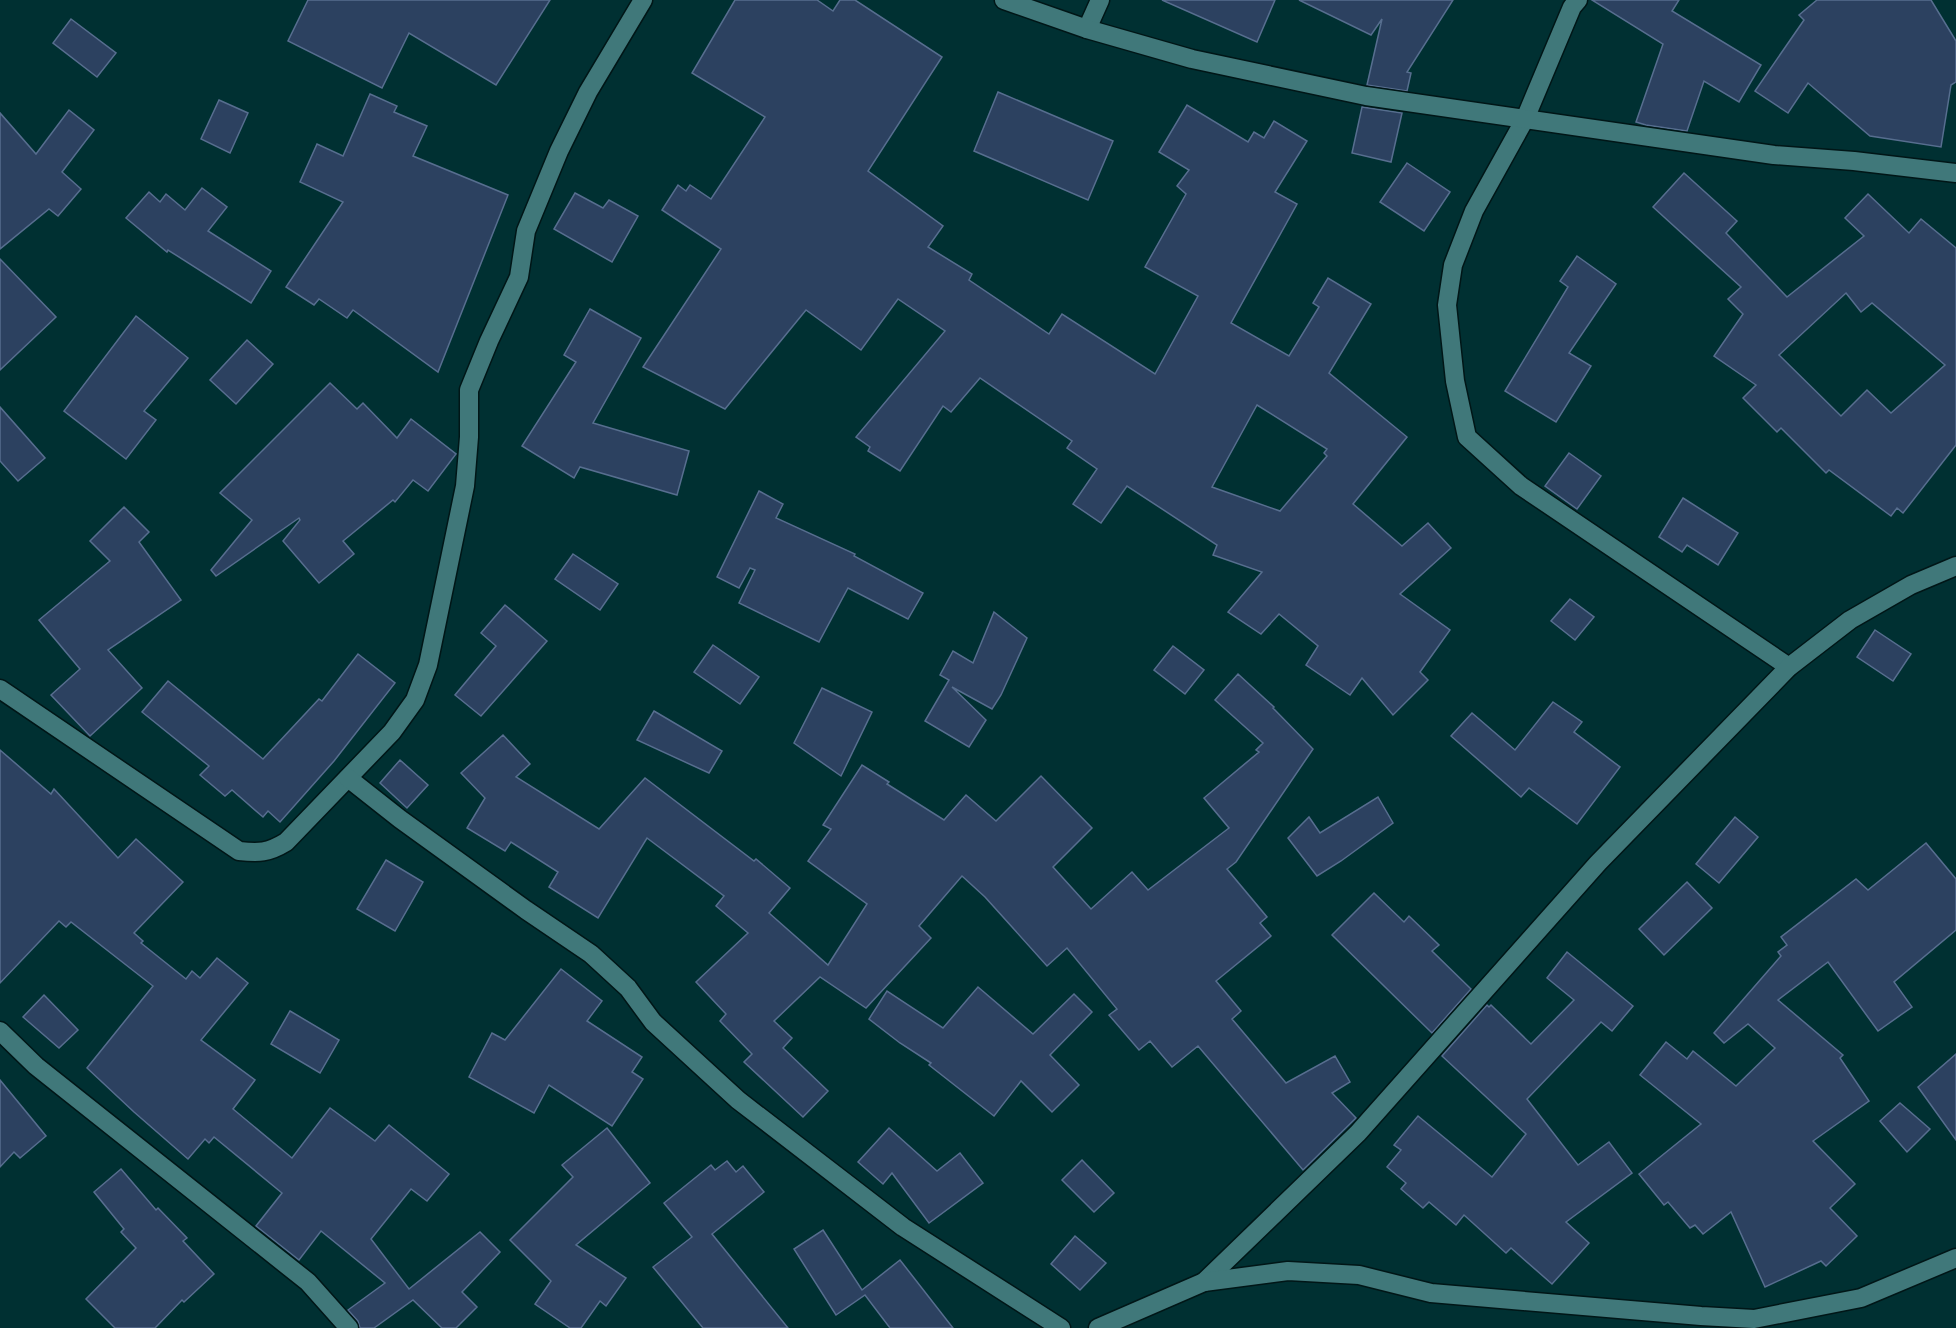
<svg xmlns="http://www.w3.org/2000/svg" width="1956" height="1328" viewBox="0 0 1956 1328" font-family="'Alegreya Sans',sans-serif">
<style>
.building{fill:#2c4160;stroke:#576e8f;stroke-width:1.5;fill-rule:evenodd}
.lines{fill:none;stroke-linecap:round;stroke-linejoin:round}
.minor-casing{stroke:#001617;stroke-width:21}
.tertiary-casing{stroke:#001617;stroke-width:21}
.minor{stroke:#40787a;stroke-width:18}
.tertiary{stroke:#40787a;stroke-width:18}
</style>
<rect width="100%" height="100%" fill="#003032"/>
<g class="building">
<path d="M308,0h242l-54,85 -87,-52 -27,55 -94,-47z"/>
<path d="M735,0h82l16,11 7,-11h15l87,57 -74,114 75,55 -15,21 44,27 -3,6 80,54 13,-20 93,60 43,-78 -53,-29 41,-73 -9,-8 12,-16 -30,-18 28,-47 61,37 6,-10 10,6 10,-17 33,20 -32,51 22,12 -66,119 58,33 30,-49 -6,-4 15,-25 43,26 -42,69 78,64 -54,67 49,42 26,-23 23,25 -51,46 50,36 -30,42 8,8 -35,35 -31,-37 -12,17 -44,-30 12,-19 -39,-32 -18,20 -33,-22 34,-40 -49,-17 4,-10 -90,-59 -26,37 -28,-19 24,-35 -30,-21 5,-7 -92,-63 -29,34 -8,-6 -43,65 -32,-20 2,-4 -14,-10 89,-106 -47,-32 -37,51 -55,-40 -81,99 -82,-42 78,-118 -59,-39 16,-25 8,6 4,-6 21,14 54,-82 -73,-44zM1257,405l70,44 -3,4 3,3 -47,55 -68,-24z"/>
<path d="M1162,0h113l-18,42z"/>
<path d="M1299,0h154l-46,72 4,1 -4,18 -40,-6 15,-66 -11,16z"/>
<path d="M1592,0h87l-7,11 89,54 -22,37 -35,-21 -17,50 -41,-6 -10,-3 27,-78z"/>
<path d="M1817,0h114l25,41v41l-5,3 -10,62 -71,-11 -62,-53 -20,30 -33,-22 49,-71 -5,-5z"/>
<path d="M71,19l45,34 -19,24 -44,-34z"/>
<path d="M998,92l115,49 -25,59 -114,-49z"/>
<path d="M370,94l27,12 -3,6 33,14 -14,30 95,39 -70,177 -85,-62 -6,8 -28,-19 -5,6 -28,-18 57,-85 -43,-20 17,-38 26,12z"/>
<path d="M219,100l29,13 -18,40 -29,-14z"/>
<path d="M1362,107l40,6 -11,49 -39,-9z"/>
<path d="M69,110l25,20 -32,42 19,17 -23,27 -9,-7 -49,40v-136l36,41z"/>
<path d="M1407,163l43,29 -26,39 -44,-29z"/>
<path d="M1684,173l53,48 -11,12 61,64 77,-61 -19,-18 23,-24 41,39 12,-14 35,29v197l-53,68 -6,-5 -6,8 -62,-46 -3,3 -45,-45 -4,4 -34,-34 13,-13 -42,-29 29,-42 -15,-15 13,-12 -88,-80zM1846,293l15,19 11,-9 73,62 -54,48 -24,-23 -26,26 -62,-61z"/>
<path d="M202,188l25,19 -19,24 63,40 -20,32 -83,-53 -1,2 -41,-34 23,-26 11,10 6,-8 19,16z"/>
<path d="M575,193l28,15 6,-8 29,16 -26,46 -58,-33z"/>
<path d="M1577,256l39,28 -47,69 22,13 -35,56 -51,-31 63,-104 -8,-6z"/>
<path d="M0,259l56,58 -56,53z"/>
<path d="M590,309l51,29 -48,85 96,28 -12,44 -97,-28 -6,11 -52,-32 54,-84 -12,-7z"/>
<path d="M136,316l52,42 -44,53 12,9 -30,39 -62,-48z"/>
<path d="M247,340l26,24 -37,40 -26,-24z"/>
<path d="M330,383l27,26 6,-6 34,35 14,-19 45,35 -28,37 -15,-11 -18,22 -2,-2 -50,41 11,13 -35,29 -36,-42 17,-21 -1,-2 -83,58 -5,-6 41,-50 -32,-27z"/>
<path d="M0,407l45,51 -27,23 -18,-20z"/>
<path d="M1569,453l32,23 -24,33 -32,-23z"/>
<path d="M759,491l24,13 -7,14 79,36 -1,2 69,37 -15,26 -60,-31 -29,54 -80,-39 16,-33 -5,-2 -11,20 -22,-11z"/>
<path d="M1683,498l55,35 -20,32 -31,-20 -5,7 -23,-15z"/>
<path d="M124,507l25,25 -10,10 42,58 -73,50 34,38 -52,48 -39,-41 29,-26 -41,-49 71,-59 -20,-20z"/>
<path d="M573,554l45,30 -18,26 -45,-31z"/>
<path d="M1570,599l24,18 -19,23 -24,-19z"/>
<path d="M505,605l42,36 -66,75 -26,-21 41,-49 -15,-13z"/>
<path d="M994,612l33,26 -26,57 -9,14 -40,-22 34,33 -17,27 -44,-26 24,-41 -9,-5 13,-24 20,12z"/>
<path d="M1875,630l36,24 -18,27 -36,-24z"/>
<path d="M713,645l46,32 -19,27 -46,-32z"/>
<path d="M1173,646l31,24 -19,24 -31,-24z"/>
<path d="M358,654l37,29 -61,78 -54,61 -12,-11 -5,6 -31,-27 -7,6 -25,-21 9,-9 -67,-54 26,-31 95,78 56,-60 3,2z"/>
<path d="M1238,674l36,33 -1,1 40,41 -77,113 -9,7 40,48 -7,6 11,13 -55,45 25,30 -9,8 54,64 49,-27 15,26 -18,11 24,25 -53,52 -105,-124 -26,21 -22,-26 -11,9 -30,-35 8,-6 -50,-61 -20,18 -62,-69 -23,-21 -43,50 12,12 -65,70 -46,-31 -46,44 18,17 -9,10 45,43 -25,26 -59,-55 8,-8 -32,-33 6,-7 -30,-32 52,-49 -32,-27 8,-10 -77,-58 -49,80 -49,-31 9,-15 -47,-30 -6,9 -38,-23 18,-30 -24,-25 42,-38 27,29 -14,13 83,52 46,-51 109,83 2,-2 34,29 -21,25 59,52 39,-61 -59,-43 23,-32 -8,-4 39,-60 27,17 -2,2 57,36 22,-25 30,26 45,-45 51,52 -39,39 38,42 41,-37 16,18 81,-62 -25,-30 55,-46 -3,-2 7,-7 -48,-43z"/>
<path d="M822,688l50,24 -31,64 -47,-33z"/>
<path d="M1553,702l29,20 -8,10 46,35 -43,57 -48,-36 -8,9 -70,-61 21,-23 43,37z"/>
<path d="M654,711l68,40 -13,22 -72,-33z"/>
<path d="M0,750l51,44 3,-5 64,69 18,-19 47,43 -49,51 9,8 -2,2 45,36 6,-8 8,7 17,-20 31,25 -47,57 54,40 -22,29 59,49 38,-50 45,33 14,-16 60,49 -22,27 -16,-12 -40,50 38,50 71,-57 20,20 -38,40 15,15 -21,21h-14l-29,-28 -39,28h-14l-2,-7 -10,-11 37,-27 -64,-52 -22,29 -43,-34 26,-33 -68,-56 -5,6 -4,-4 -17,20 -54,-47 -47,-44 66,-82 -82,-64 -5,5 -7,-6 -59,62z"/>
<path d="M400,760l28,25 -21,23 -27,-25z"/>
<path d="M1378,797l15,26 -52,38 -24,15 -29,-38 21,-21 11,16z"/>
<path d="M1735,817l23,20 -39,46 -23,-19z"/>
<path d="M1926,843l30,36v51l-62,52 18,25 -34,24 -50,-69 -50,38 65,55 -3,3 29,43 -56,40 42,43 -25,24 27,28 -31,30 -5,-5 -56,26 -34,-75 -28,22 -8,-9 -5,3 -22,-26 -4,3 -25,-31 62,-50 -61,-49 26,-33 21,17 6,-8 43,35 39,-38 -27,-24 -24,19 -10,-10 67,-77 -3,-4 9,-7 -6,-8 75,-58 12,11z"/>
<path d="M386,860l37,22 -28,49 -38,-22z"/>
<path d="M1687,882l25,26 -48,47 -25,-26z"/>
<path d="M1374,893l30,29 5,-6 30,29 -7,6 39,38 -39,44 -100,-98z"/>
<path d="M1567,952l66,54 -21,25 -11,-9 -74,77 51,66 31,-23 23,31 -66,49 23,21 -37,41 -41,-36 -5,5 -42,-38 -8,10 -27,-23 -6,6 -22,-19 5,-6 -19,-16 14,-17 -7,-5 24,-29 74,61 34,-43 -84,-78 45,-51 2,2 2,-2 40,39 43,-44 -27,-22z"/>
<path d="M561,969l41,32 -15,20 55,36 -10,15 11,7 -31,47 -63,-41 -15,28 -65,-36 23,-44 13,7z"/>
<path d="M978,987l55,47 41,-40 18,18 -42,43 29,30 -27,27 -31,-31 -27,35 -65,-51 2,-2 -31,-20 -31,-24 18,-28 56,37z"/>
<path d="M44,995l34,35 -19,18 -36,-31z"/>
<path d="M290,1011l49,29 -19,33 -49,-29z"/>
<path d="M1956,1054v86l-38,-53z"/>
<path d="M0,1080l46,56 -26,22 -6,-6 -14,15z"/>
<path d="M1900,1103l30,26 -23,23 -27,-31z"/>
<path d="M607,1128l43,55 -74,62 50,33 -20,28 -6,-5 -19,27h-11l-35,-24 16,-23 -41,-41 63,-63 -11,-12z"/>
<path d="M889,1128l48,43 23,-18 23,30 -54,40 -37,-50 -9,11 -25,-22z"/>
<path d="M1082,1160l32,33 -20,19 -32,-32z"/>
<path d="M727,1161l9,11 7,-6 21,26 -52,42 76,94h-85l-50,-61 39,-30 -28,-34 47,-38 4,5z"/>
<path d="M121,1169l35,41 2,-2 29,30 -4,3 31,33 -30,28 -2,-2 -27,28h-40l-29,-29 50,-51 -15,-16 3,-3 -30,-37z"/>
<path d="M823,1230l39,60 38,-30 53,68h-63l-25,-33 -29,20 -42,-66z"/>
<path d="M1075,1236l31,27 -26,27 -29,-26z"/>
</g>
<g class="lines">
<g class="minor-casing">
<g id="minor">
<path d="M1578,0l-6,7 -47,112 -51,92 -21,54 -6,40 8,76 12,56 54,49 268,181"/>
<path d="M1087,29l13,-29"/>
<path d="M0,689l239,162c20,2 29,2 47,-9l106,-110 23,-32 13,-35 37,-179 4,-49v-47l20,-49 30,-64 7,-46 33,-80 29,-59 55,-92"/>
<path d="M348,778l52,41 126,91 65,44 37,34 25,34 85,78 165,127 158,101"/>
<path d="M0,1031l36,35 272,216 41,46"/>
<path d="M1204,1282l154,-149 240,-270 191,-196 61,-47 61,-35 45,-19"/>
<path d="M1098,1328l106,-46 84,-11 71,4 72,18 270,23 53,3 107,-21 95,-40"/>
</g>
</g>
<g class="tertiary-casing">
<path id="tertiary" d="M1004,0l83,29 105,30 174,37 408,59 80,6 102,12"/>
</g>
<use href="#minor" class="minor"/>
<use href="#tertiary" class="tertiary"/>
</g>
</svg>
